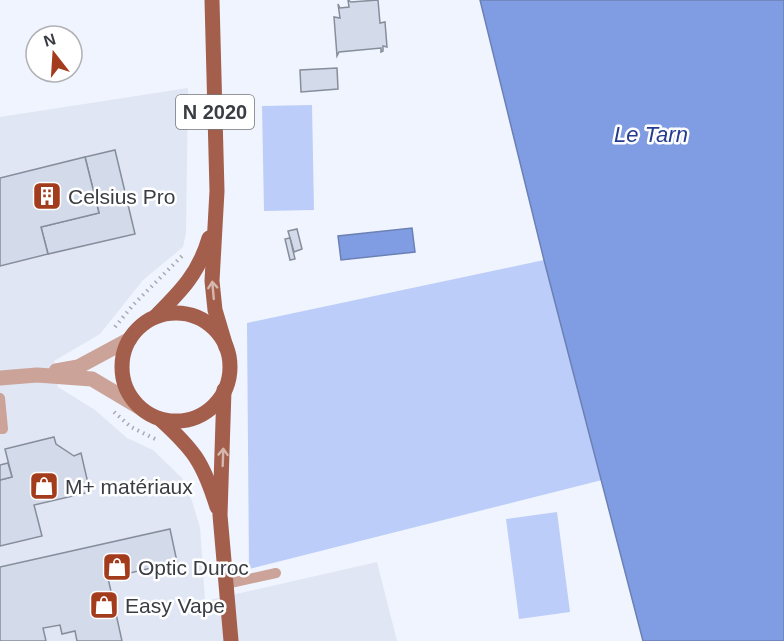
<svg xmlns="http://www.w3.org/2000/svg" width="784" height="641" viewBox="0 0 784 641" font-family="Helvetica,sans-serif">
<style>
.built{fill:#e0e6f4}
.green{fill:#bbcdf8}
.water{fill:#809de4;stroke:#6b80b4;stroke-width:1.5}
.building{fill:#d3daea;stroke:#868d9b;stroke-width:1.5}
.lines{fill:none;stroke-linecap:round;stroke-linejoin:round}
.path{stroke:#a6aab2;stroke-width:4;stroke-dasharray:1.5 4.5;stroke-linecap:butt}
.lane{stroke:#cba398;stroke-width:10}
.street{stroke:#cba398;stroke-width:15}
.primary{stroke:#a35f4c;stroke-width:15}
.oneway{stroke:#d6b7ae}
.labels{text-anchor:middle;dominant-baseline:central;stroke-width:5;stroke-linejoin:round;paint-order:stroke}
.shield{fill:#fff;stroke:#75777b;stroke-width:1.5}
.shield-label{font-size:20px;font-weight:bold;fill:#3a3d43}
.poi-label{font-size:21px;fill:#3a3d43;stroke:#fff;text-anchor:start}
.water-label{font-size:22px;font-style:italic;fill:#233c8f;stroke:#fff}
</style>
<rect width="100%" height="100%" fill="#f0f4fe"/>
<path class="built" d="M188,88l-2,145 -3,14 -40,33 -43,54 -46,27 4,26 37,23 32,28 26,12 29,28 10,23 8,26 5,74 172,-39 20,79h-397v-524z"/>
<g class="green">
<path d="M312,105l2,105 -50,1 -2,-105z"/>
<path d="M544,260l58,220 -353,89 -2,-246z"/>
<path d="M557,512l13,100 -51,7 -13,-100z"/>
</g>
<g class="water">
<path d="M480,0h304v641h-141l-99,-381z"/>
<path d="M412,228l3,24 -74,8 -3,-24z"/>
</g>
<g class="building">
<path d="M348,0l3,2 27,-2 2,23 5,-1 2,25 -4,-1v5l-2,1v-4l-42,4 -2,4 -3,-39 6,1 -2,-14 2,4 9,-1z"/>
<path d="M337,68l1,21 -37,3 -1,-22z"/>
<path d="M115,150l20,84 -87,20 -7,-27 58,-14 -14,-56z"/>
<path d="M85,157l14,56 -58,14 7,27 -48,12v-88z"/>
<path d="M297,229l5,20 -8,3 -6,-21z"/>
<path d="M290,238l5,21 -5,1 -5,-21z"/>
<path d="M54,437l2,7 18,12 7,-3 9,39 -56,13 8,31 -42,10v-66l12,-3 -7,-28z"/>
<path d="M8,463l4,14 -12,3v-15z"/>
<path d="M170,529l7,33 -69,16 14,63h-45l-2,-10 -13,3 -2,-9 -17,3 3,13h-46v-74z"/>
</g>
<g class="lines">
<g class="path">
<path d="M115,327l18,-22 49,-49"/>
<path d="M114,412l17,15 24,12"/>
</g>
<g class="lane">
<path d="M0,398l3,31h-3"/>
<path d="M226,584l50,-11"/>
</g>
<g class="street">
<path d="M56,371l22,-4 52,-28"/>
<path d="M0,378l37,-3 55,4 47,28"/>
</g>
<g class="primary">
<path d="M212,0l5,191 -5,90 3,29 11,37"/>
<circle cx="176" cy="367" r="54"/>
<path d="M156,316c25,-25 43,-43 53,-78"/>
<path d="M224,390l-4,125 11,126"/>
<path d="M160,419c34,31 43,43 57,88"/>
</g>
</g>
<defs><path id="oneway-shaft" d="M-6 0H5M1.5-3L5.5 0L1.5 3" fill="none" stroke-width="1.6" stroke-linecap="round" stroke-linejoin="round" transform="scale(1.5)"/></defs>
<g class="oneway">
<use href="#oneway-shaft" transform="translate(213 290) rotate(-95)"/>
<use href="#oneway-shaft" transform="translate(223 457) rotate(-88)"/>
</g>
<defs>
<g id="building-square" transform="scale(1.5)"><rect x="-9" y="-9" width="18" height="18" rx="4" fill="#a33b1d" stroke="#fff"/><path d="M-4-6H4V6H1V3H-1V6H-4ZM-2.5-4.3h1.7v1.8h-1.7ZM.8-4.3h1.7v1.8H.8ZM-2.5-1h1.7V.8h-1.7ZM.8-1h1.7V.8H.8Z" fill="#fff"/></g>
<g id="shop-square" transform="scale(1.5)"><rect x="-9" y="-9" width="18" height="18" rx="4" fill="#a33b1d" stroke="#fff"/><path d="M-5-2.5h2.3a2.7 3.5 0 0 1 5.4 0H5L5.5 6h-11ZM-1.5-2.5h3a1.5 2.3 0 0 0-3 0Z" fill="#fff"/></g>
</defs>
<g fill-rule="evenodd">
<use href="#building-square" x="47" y="196"/>
<use href="#shop-square" x="44" y="486"/>
<use href="#shop-square" x="117" y="567"/>
<use href="#shop-square" x="104" y="605"/>
</g>
<g class="labels">
<rect class="shield" x="176" y="95" width="78" height="34" rx="4.5"/>
<g class="shield-label">
<text x="215" y="112">N 2020</text>
</g>
<g class="poi-label">
<text x="68" y="196">Celsius Pro</text>
<text x="65" y="486">M+ matériaux</text>
<text x="138" y="567">Optic Duroc</text>
<text x="125" y="605">Easy Vape</text>
</g>
<g class="water-label">
<text x="651" y="134">Le Tarn</text>
</g>
</g>
<g transform="translate(54 54) rotate(343)"><circle r="28" fill="#ffffff" stroke="#b0b1b4" stroke-width="1.5"/>
<path d="M0-4.5L10 22L0 15L-10 22Z" fill="#a33b1d"/>
<text y="-9" font-size="16" font-weight="bold" text-anchor="middle" fill="#3a3d43">N</text>
</g>
</svg>
